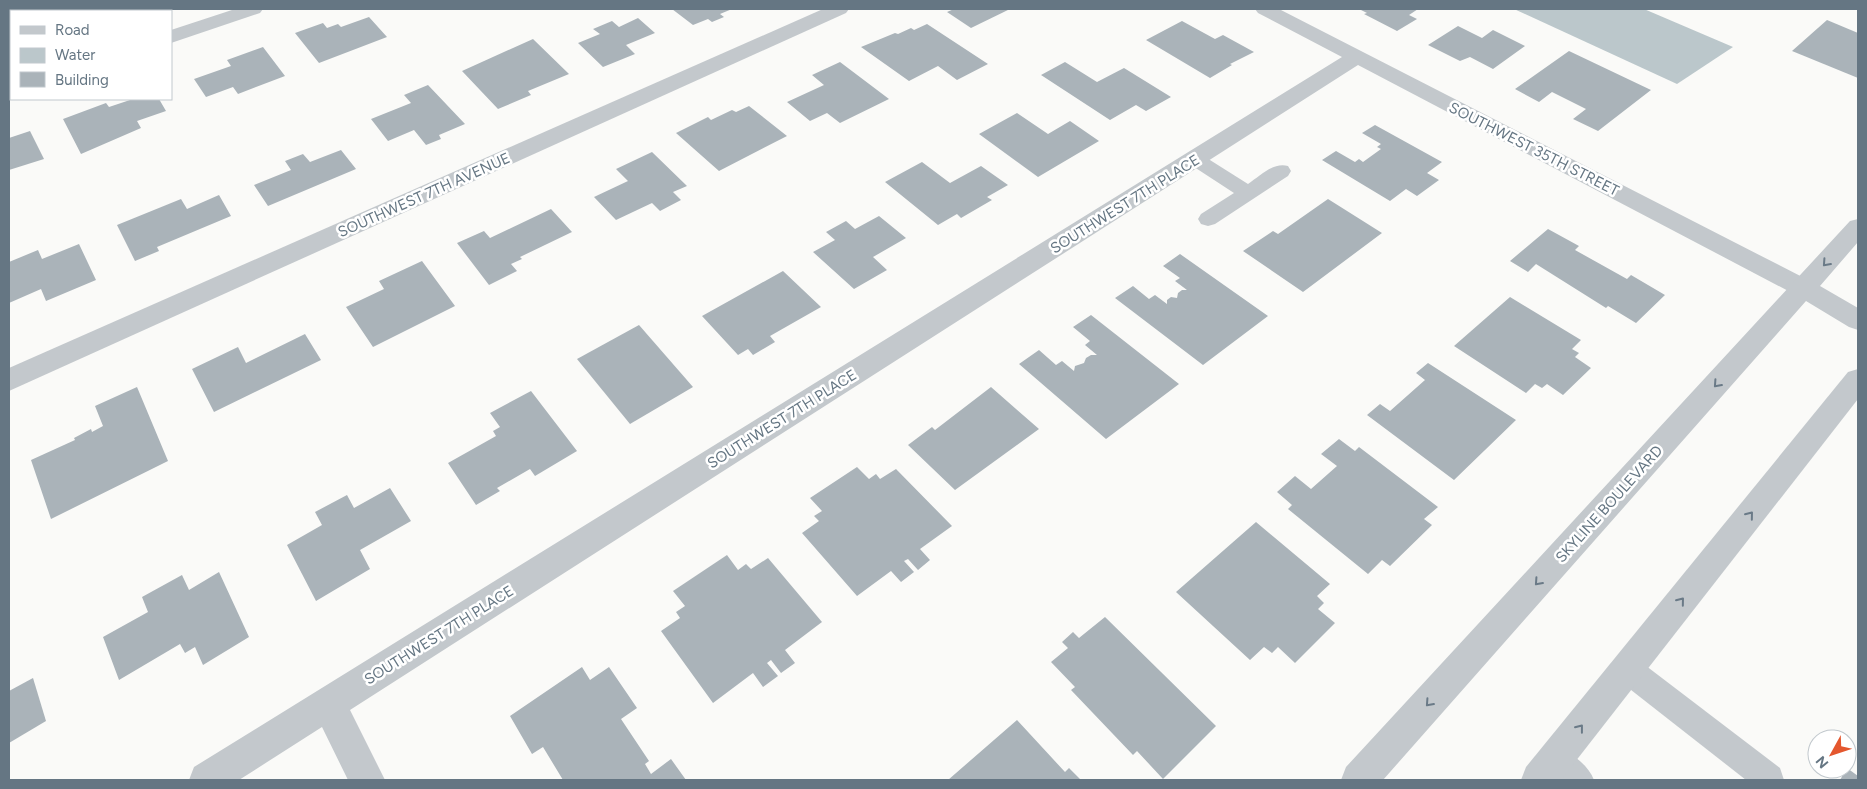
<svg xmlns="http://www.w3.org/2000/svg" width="1867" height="789" viewBox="0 0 1867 789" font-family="Figtree,sans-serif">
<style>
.water{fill:#bbc7cb}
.building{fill:#aab3b9}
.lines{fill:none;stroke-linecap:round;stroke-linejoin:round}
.service{fill:#c3c8cc;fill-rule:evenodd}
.minor{fill:#c3c8cc;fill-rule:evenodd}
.tertiary{fill:#c3c8cc;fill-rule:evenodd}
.oneway{stroke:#6a7a87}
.labels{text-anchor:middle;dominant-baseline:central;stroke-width:5;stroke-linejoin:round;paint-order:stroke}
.street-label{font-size:15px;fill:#657683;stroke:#fff}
</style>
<rect width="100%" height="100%" fill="#fafaf8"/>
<path class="water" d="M1514,9h130l89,38 -56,37z"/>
<g class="building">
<path d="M54,9h50l2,2h-59z"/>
<path d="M672,9h60l-12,5 4,3 -12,5 -4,-3 -15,6z"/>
<path d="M954,9h56l-39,19 -24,-16z"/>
<path d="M1359,9h59l-9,6 8,4 -20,12 -33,-17 3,-1z"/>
<path d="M369,17l18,20 -68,26 -24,-30 28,-10 4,5 11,-4 3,3z"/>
<path d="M638,18l17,15 -29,12 9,9 -32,13 -25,-24 22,-9 -7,-5 19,-8 7,6z"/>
<path d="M1827,20l31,13v45l-66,-27z"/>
<path d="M1182,21l33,18 8,-4 31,17 -24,12 2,1 -22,13 -64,-38z"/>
<path d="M927,24l61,40 -31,16 -19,-14 -29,15 -48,-34 34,-14 3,1 13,-6 3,2z"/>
<path d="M1458,26l24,12 11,-8 32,16 -32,23 -23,-12 -10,4 -32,-16z"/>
<path d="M533,39l36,35 -41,17 3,4 -33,14 -36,-38z"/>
<path d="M263,47l22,29 -47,18 -5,-7 -27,10 -12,-18 37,-13 -4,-6z"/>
<path d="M1569,51l82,39 -53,41 -25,-12 13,-10 -34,-17 -13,10 -24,-13z"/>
<path d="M840,62l49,37 -49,24 -13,-10 -17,8 -23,-19 37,-17 -12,-10z"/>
<path d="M1065,62l32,20 27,-14 47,29 -25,14 -10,-6 -26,15 -69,-45z"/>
<path d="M428,85l37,39 -26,11 2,4 -15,6 -12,-15 -26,11 -17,-22 40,-16 -7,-8z"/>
<path d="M133,99h26l7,12 -29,10 4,7 -60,26 -18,-35 43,-16 3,4z"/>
<path d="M749,106l38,30 -68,35 -43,-38 32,-16 3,3 21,-10 4,2z"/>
<path d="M1017,113l31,21 22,-13 29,20 -61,36 -59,-43z"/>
<path d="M1375,125l67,37 -15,11 12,7 -22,16 -11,-7 -16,12 -68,-41 14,-9 19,11 4,-3 4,3 18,-13 -4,-2 4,-3 -19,-11z"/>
<path d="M30,131l14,28 -35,11v-32z"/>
<path d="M341,150l15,19 -88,37 -14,-21 37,-15 -6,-9 18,-7 7,8z"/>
<path d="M652,152l35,34 -14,6 8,8 -21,11 -8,-8 -36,17 -22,-23 34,-16 -12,-12z"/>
<path d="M922,162l28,21 31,-17 27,19 -21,12 5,3 -31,18 -4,-4 -19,11 -53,-43z"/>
<path d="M219,195l12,21 -74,31 2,4 -24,10 -18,-36 64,-26 6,10z"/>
<path d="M1328,199l54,34 -79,59 -60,-41 30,-20 5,3z"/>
<path d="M551,209l21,23 -52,25 2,2 -11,5 6,7 -28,14 -32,-42 27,-12 6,7z"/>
<path d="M879,216l27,22 -33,19 14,13 -33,19 -41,-37 22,-12 -9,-8 20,-11 9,8z"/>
<path d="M1548,229l31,17 -4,4 52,29 4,-4 34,20 -29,28 -28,-17 -2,2 -70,-44 -8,8 -18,-11z"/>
<path d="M79,244l17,36 -50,21 -5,-12 -32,14v-41l29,-12 4,9z"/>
<path d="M1180,254l88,62 -65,49 -88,-67 18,-12 16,13 6,-4 12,9v-4l4,-3 6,1 1,-5 4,-3h5l-12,-9 5,-3 -17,-12z"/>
<path d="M422,261l33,45 -82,41 -27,-40 38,-18 -5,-8z"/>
<path d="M783,271l38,36 -51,29 5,6 -22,13 -5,-6 -10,6 -36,-39z"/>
<path d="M1510,297l71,43 -9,9 7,4 -4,4 16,11 -28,27 -16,-11 -5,4 -7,-4 -9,9 -72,-47z"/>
<path d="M1091,315l88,69 -73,55 -87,-75 20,-14 17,15 6,-4 12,10 1,-5 9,-3 2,-5 5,-3h6l-12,-10 5,-4 -17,-14z"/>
<path d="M639,325l54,62 -63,37 -53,-65z"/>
<path d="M305,334l16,26 -107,52 -22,-43 46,-22 8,16z"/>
<path d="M1428,363l88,57 -62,60 -87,-65 13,-11 10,7 35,-31 -9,-7z"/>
<path d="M137,387l31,74 -117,58 -20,-59 44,-20 -1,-2 17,-9 1,3 11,-6 -8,-20z"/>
<path d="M991,387l48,42 -84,61 -47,-45 24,-18 3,3z"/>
<path d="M531,391l46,60 -42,25 -5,-7 -33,19 3,3 -24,14 -28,-42 48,-27 -3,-5 7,-4 -10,-14z"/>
<path d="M1339,439l16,12 4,-4 79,60 -14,12 8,6 -42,41 -8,-6 -14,14 -80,-65 4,-4 -15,-13 18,-16 16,13 26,-23 -16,-12z"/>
<path d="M857,467l12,12 7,-5 4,5 16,-10 56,57 -32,23 10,11 -12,10 -10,-11 -4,2 10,11 -13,10 -10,-11 -34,25 -55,-63 17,-12 -5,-5 8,-5 -12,-13z"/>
<path d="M390,488l21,33 -51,29 10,19 -54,32 -29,-56 35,-20 -7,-13 32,-17 7,13z"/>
<path d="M1256,522l74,62 -13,12 7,7 -6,6 17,14 -40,40 -17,-16 -6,6 -8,-6 -14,13 -74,-68z"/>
<path d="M727,555l11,15 8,-6 5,5 17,-11 54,64 -37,28 10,13 -14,10 -10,-13 -4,3 11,13 -15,11 -10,-14 -40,30 -52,-72 19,-13 -4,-6 9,-6 -12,-15z"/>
<path d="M219,572l30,65 -46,28 -8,-18 -10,6 -5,-9 -61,36 -16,-43 45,-25 -6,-15 40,-22 7,15z"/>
<path d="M1105,617l111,109 -53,53 -26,-28 -4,4 -62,-65 4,-3 -24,-25 17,-14 -6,-6 11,-10 6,6z"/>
<path d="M582,667l8,13 19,-13 28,41 -16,11 28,42 -4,3 6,10 20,-15 15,21h-123l-20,-33 -11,7 -22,-38z"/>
<path d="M33,678l13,43 -37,22v-52z"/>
<path d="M1017,720l48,52 4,-4 12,12h-133z"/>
<path d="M1847,768l11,8v4h-18z"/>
</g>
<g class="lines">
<g class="service">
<path d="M1195,153l7,2 46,29c12,-8 25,-22 40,-18l3,5 -3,5 -73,48 -7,2 -7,-2 -3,-5 3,-5 33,-21 -46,-30 -3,-4 3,-4z"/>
<path d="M1627,655l10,4 143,109 4,12h-38l-129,-101 -4,-10 4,-10z"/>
<path d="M1554,746c16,6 34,18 40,34 -24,0 -44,7 -55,-19l4,-11z"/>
</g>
<g class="minor">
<path d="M235,9h28l-3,4 -89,30v-13z"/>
<path d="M823,9h26l-3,4 -837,378v-23z"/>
<path d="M1255,9h24l533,273 4,6 -4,6 -9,3 -9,-3 -436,-229 -1008,645 35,70h-37l-26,-53 -83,53h-50l5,-13 1148,-710 -84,-44z"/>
<rect x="9" y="86" width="2" height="13"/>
</g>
<g class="tertiary">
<path d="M1858,219v23l-38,44 38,22v22l-9,-3 -43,-26 -423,479h-42l5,-13 504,-546z"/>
<path d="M1858,369v30l-297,381h-40l5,-13 322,-395z"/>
</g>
</g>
<defs><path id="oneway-chevron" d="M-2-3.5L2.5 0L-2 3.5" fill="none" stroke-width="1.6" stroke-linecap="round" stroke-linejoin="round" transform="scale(1.25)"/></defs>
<g class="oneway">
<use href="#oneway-chevron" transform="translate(1826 263) rotate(132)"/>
<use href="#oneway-chevron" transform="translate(1717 384) rotate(132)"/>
<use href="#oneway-chevron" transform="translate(1750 515) rotate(-51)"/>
<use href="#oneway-chevron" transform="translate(1538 582) rotate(132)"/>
<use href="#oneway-chevron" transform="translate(1681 601) rotate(-51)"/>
<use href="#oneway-chevron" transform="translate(1429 703) rotate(132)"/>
<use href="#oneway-chevron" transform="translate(1580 728) rotate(-52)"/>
</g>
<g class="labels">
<g class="street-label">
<text transform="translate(1534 149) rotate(27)">SOUTHWEST 35TH STREET</text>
<text transform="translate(424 195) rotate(-24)">SOUTHWEST 7TH AVENUE</text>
<text transform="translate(1125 204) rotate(-32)">SOUTHWEST 7TH PLACE</text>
<text transform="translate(782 419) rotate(-32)">SOUTHWEST 7TH PLACE</text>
<text transform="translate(1609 504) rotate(-48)">SKYLINE BOULEVARD</text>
<text transform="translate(439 635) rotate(-32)">SOUTHWEST 7TH PLACE</text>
</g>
</g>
<rect width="1867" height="789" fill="none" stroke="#657683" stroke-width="20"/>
<rect x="10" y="10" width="162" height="90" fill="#ffffff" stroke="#c1c8cd"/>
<rect x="20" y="26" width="25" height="8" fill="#c3c8cc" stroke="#c1c8cd"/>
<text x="55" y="35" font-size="15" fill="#657683">Road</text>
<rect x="20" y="48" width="25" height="15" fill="#bbc7cb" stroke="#c1c8cd"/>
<text x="55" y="60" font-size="15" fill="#657683">Water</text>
<rect x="20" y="72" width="25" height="15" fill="#aab3b9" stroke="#c1c8cd"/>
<text x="55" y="85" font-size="15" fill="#657683">Building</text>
<g transform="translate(1832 754) rotate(230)"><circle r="24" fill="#ffffff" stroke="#c1c8cd"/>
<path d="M0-4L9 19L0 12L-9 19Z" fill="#e4572e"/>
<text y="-8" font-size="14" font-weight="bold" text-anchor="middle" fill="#657683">N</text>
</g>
</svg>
